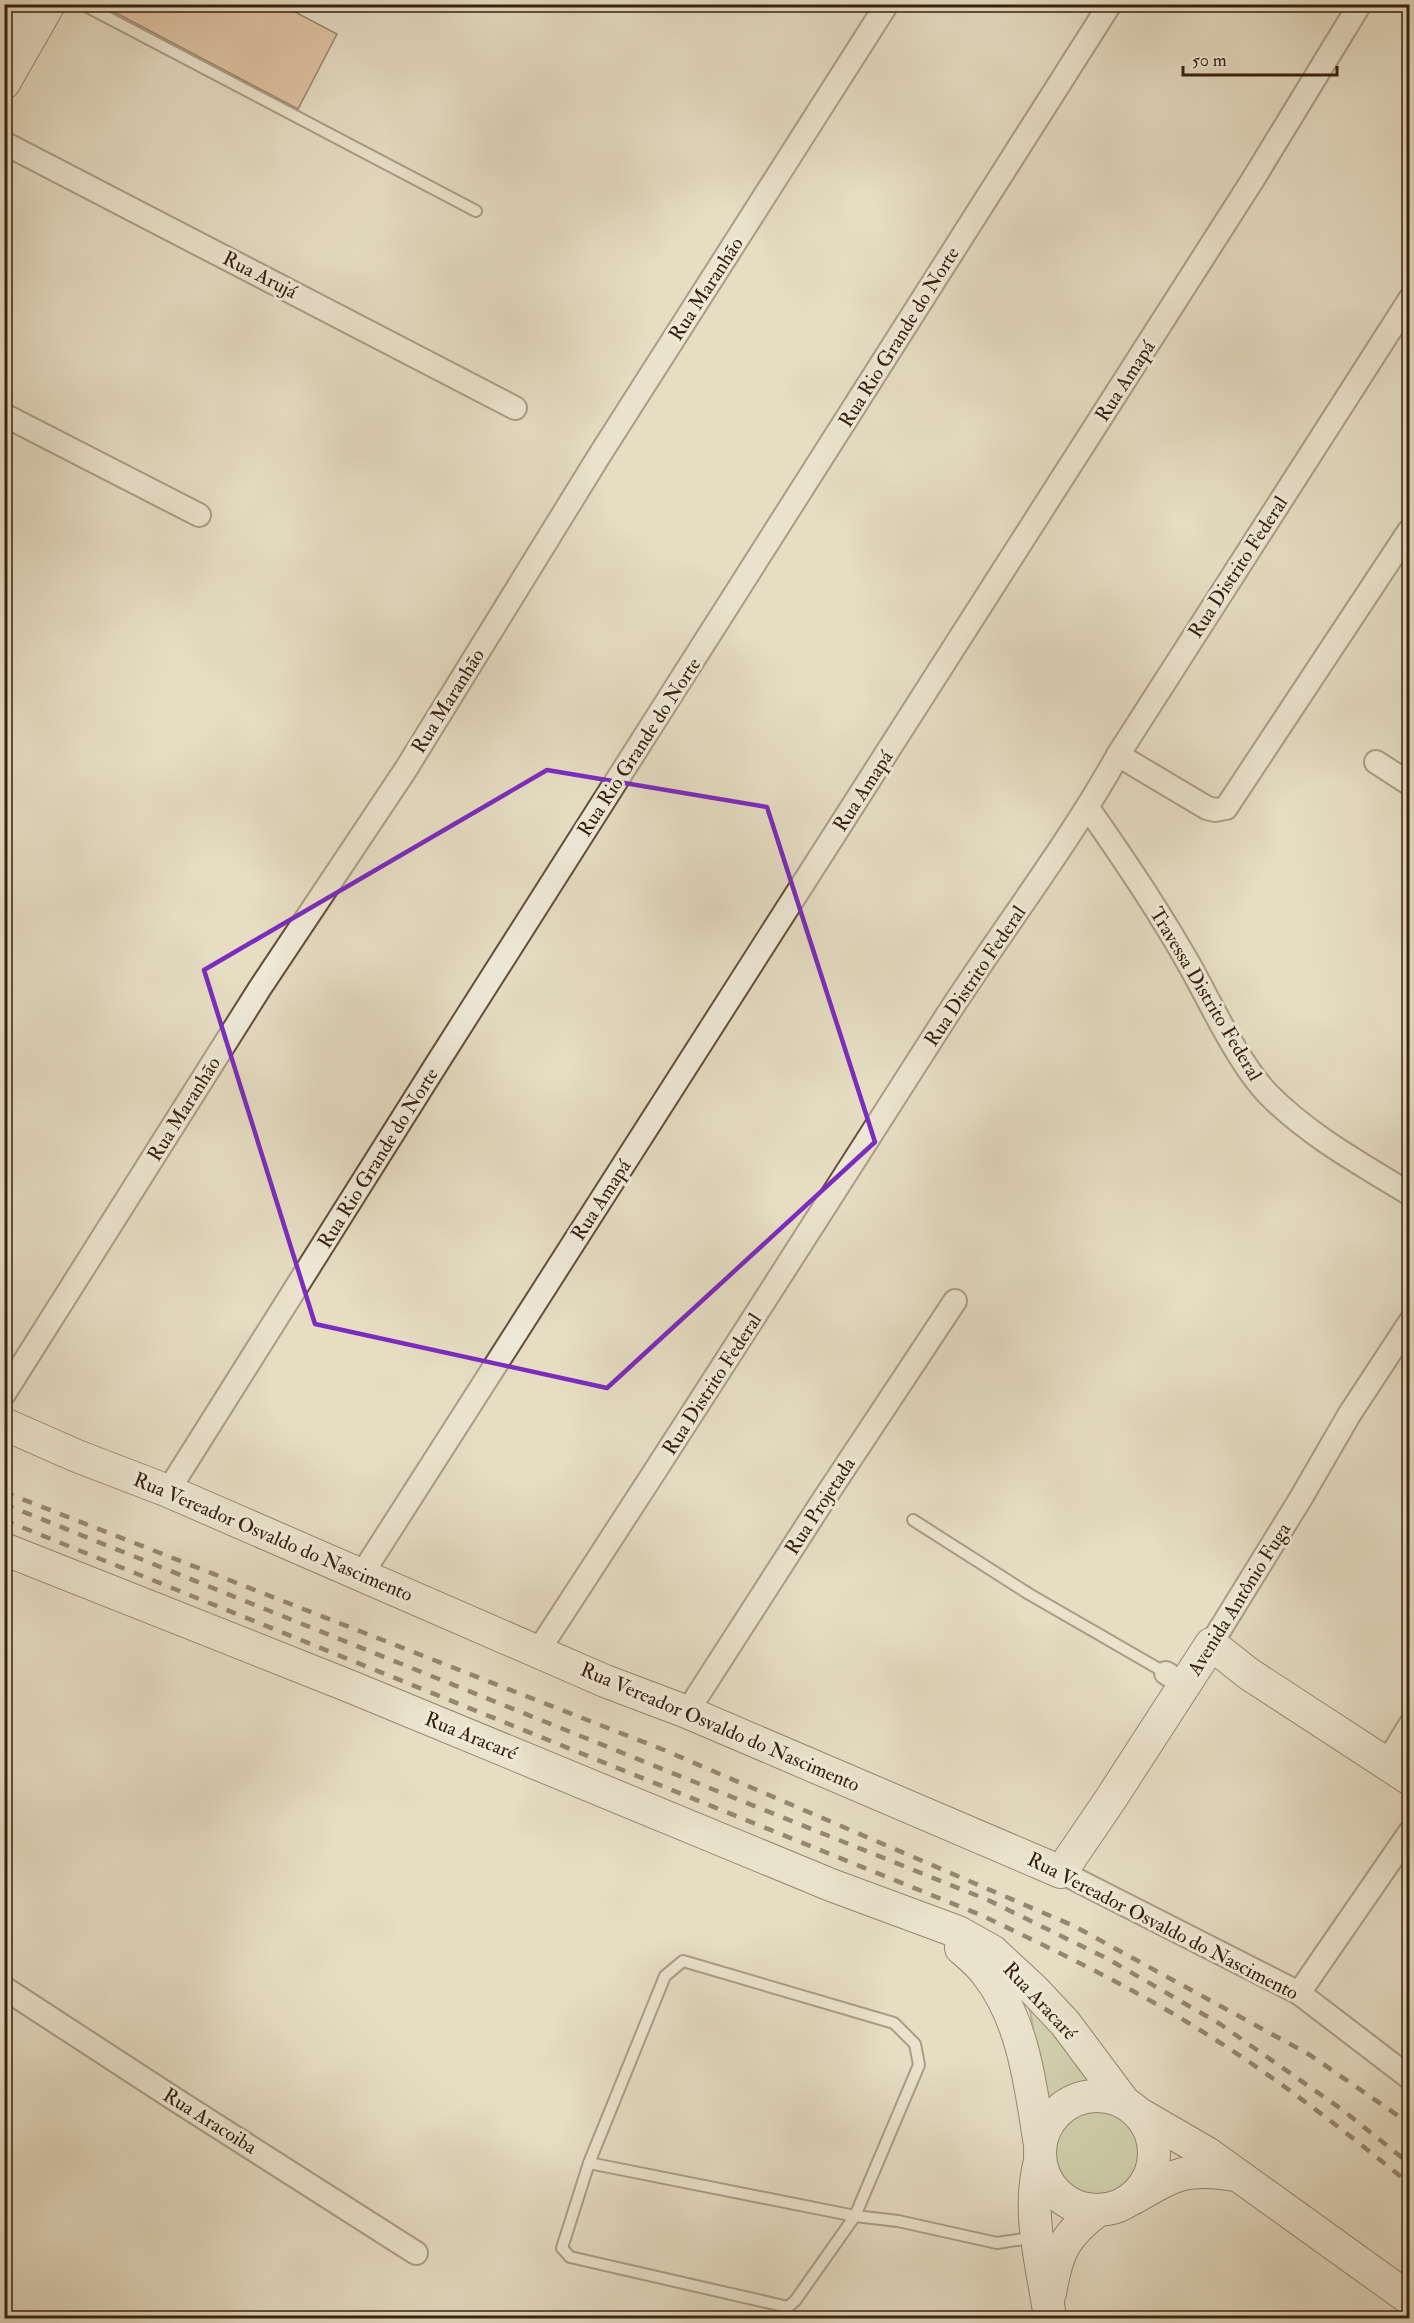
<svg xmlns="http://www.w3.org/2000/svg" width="1414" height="2323" viewBox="0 0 1414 2323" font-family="'IM FELL Double Pica',serif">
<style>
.green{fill:#b8c092;stroke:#78704f;stroke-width:1.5}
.building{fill:#d9a682;stroke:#37210c;stroke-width:1.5}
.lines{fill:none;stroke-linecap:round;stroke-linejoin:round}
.lane-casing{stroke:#63503a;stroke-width:14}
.street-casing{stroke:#63503a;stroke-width:26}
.secondary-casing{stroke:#37210c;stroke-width:34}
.lane{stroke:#efe9d8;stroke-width:10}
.street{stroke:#efe9d8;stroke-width:22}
.secondary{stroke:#efe9d8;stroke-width:32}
.rail{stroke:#37210c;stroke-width:4.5;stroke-dasharray:10 10;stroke-linecap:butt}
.marked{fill:none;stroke:#7b2cbf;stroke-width:4.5;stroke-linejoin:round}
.labels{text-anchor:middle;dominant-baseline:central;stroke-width:6;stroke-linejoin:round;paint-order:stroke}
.street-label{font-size:20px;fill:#37210c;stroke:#efe9d8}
</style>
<rect width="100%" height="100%" fill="#e6ddc3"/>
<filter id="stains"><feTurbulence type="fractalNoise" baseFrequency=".00333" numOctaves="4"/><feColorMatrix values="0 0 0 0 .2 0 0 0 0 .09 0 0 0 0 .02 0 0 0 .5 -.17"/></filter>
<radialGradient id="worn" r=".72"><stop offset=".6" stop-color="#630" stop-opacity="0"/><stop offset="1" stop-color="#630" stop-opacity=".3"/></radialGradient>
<g class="green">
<path d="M1025,1994l74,93c-24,4 -35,9 -53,25l-15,-97z"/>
<circle cx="1097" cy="2154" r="46"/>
</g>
<path class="building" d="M99,4h181l57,30 -39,75z"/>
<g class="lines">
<g class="lane-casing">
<g id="lane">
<path d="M82,4l394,207"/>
<path d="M913,1520l116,74 137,79"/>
<path d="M683,1961l211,62 21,21 4,21 -64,151 -60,85 -7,6 -218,-50 -8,-9 27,-85 76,-187z"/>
<path d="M589,2163l266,53 43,5 99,22 39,-6"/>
</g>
</g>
<g class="street-casing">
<g id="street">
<path d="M4,143l511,265"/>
<path d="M4,415l195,100"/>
<path d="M1118,755l89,53 8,2 11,-2 183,-277"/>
<path d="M1376,762l34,22"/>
<path d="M1088,808c36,51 71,103 102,158 21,38 49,98 78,128 40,41 93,70 142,100"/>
<path d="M4,1394l256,-406 146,-219 193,-313 288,-452"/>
<path d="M168,1491l268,-426 674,-1061"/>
<path d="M362,1574l890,-1393 108,-177"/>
<path d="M1211,1644l90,-146 48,-83 61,-93"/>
<path d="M538,1651c137,-209 272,-421 406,-631 57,-89 122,-172 174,-265l292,-456"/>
<path d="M1166,1673l19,12"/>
<path d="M687,1712l135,-210 133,-201"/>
<path d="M1386,1764l24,-39"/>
<path d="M1061,1872l238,121 111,85"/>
<path d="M4,1988l172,112 240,153"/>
<path d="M1299,1993l111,-161"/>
</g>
</g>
<g class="secondary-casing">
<g id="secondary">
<path d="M17,4l3,14 -3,37"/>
<path d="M4,83l45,-79"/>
<path d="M4,1424l73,32 91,35 437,190 82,31 374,160 49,-72 101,-156 38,30 161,105"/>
<path d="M4,1549l345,137 482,199 127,47 34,19 41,38 32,34 59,79"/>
<path d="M961,1948c9,8 19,16 26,26 37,47 44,115 53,171"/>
<circle cx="1097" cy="2153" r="57"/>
<path d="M1138,2113l69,40 203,146"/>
<path d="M1040,2161c-14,53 3,105 10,157"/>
<path d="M1134,2198c43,-25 53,-31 102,-23"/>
<path d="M1050,2293c7,-41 14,-57 47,-82"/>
</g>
</g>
<use href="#lane" class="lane"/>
<use href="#street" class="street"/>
<use href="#secondary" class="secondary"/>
<g class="rail">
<path d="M4,1492l660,258 410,176 236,129 100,69"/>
<path d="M4,1504l984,396 120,59 112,65 124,87 66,53"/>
<path d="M4,1520l977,395c79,38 157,75 230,122 70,44 135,95 199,147"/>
</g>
</g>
<path d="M0 0H1414V2323H0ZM547,770l220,37 108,335 -268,246 -292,-64 -111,-354z" fill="#e6ddc3" fill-opacity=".55" fill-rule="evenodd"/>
<path class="marked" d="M547,770l220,37 108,335 -268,246 -292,-64 -111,-354z"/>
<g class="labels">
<g class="street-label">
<text transform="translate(260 275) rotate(27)">Rua Arujá</text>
<text transform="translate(706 289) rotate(-57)">Rua Maranhão</text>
<text transform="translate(899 337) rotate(-58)">Rua Rio Grande do Norte</text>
<text transform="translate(1125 381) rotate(-57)">Rua Amapá</text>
<text transform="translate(1238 567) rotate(-57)">Rua Distrito Federal</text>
<text transform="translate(448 701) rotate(-58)">Rua Maranhão</text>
<text transform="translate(639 747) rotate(-57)">Rua Rio Grande do Norte</text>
<text transform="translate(863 791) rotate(-57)">Rua Amapá</text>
<text transform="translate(975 976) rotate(-56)">Rua Distrito Federal</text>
<text transform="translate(1206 994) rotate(59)">Travessa Distrito Federal</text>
<text transform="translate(184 1109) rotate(-58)">Rua Maranhão</text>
<text transform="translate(378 1158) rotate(-58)">Rua Rio Grande do Norte</text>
<text transform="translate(601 1200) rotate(-57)">Rua Amapá</text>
<text transform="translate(712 1384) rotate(-57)">Rua Distrito Federal</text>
<text transform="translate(820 1506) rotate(-57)">Rua Projetada</text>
<text transform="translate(273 1537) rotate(23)">Rua Vereador Osvaldo do Nascimento</text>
<text transform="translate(1239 1599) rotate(-58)">Avenida Antônio Fuga</text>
<text transform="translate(720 1727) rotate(23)">Rua Vereador Osvaldo do Nascimento</text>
<text transform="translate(471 1736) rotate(22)">Rua Aracaré</text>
<text transform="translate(1163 1926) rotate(27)">Rua Vereador Osvaldo do Nascimento</text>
<text transform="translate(1040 2001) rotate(47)">Rua Aracaré</text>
<text transform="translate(210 2121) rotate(32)">Rua Aracoiba</text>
</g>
</g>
<rect width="1414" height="2323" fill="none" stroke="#e6ddc3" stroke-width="24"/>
<rect x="6" y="6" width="1402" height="2311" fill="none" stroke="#37210c" stroke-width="3"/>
<rect x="12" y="12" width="1390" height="2299" fill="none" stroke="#37210c" stroke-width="1.5"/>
<path d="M1183 66v9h154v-9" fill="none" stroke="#37210c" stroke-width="3"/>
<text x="1192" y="66" font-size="18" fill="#37210c" stroke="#efe9d8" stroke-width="4.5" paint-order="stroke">50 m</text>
<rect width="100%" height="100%" filter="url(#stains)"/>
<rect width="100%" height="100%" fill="url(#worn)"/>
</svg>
